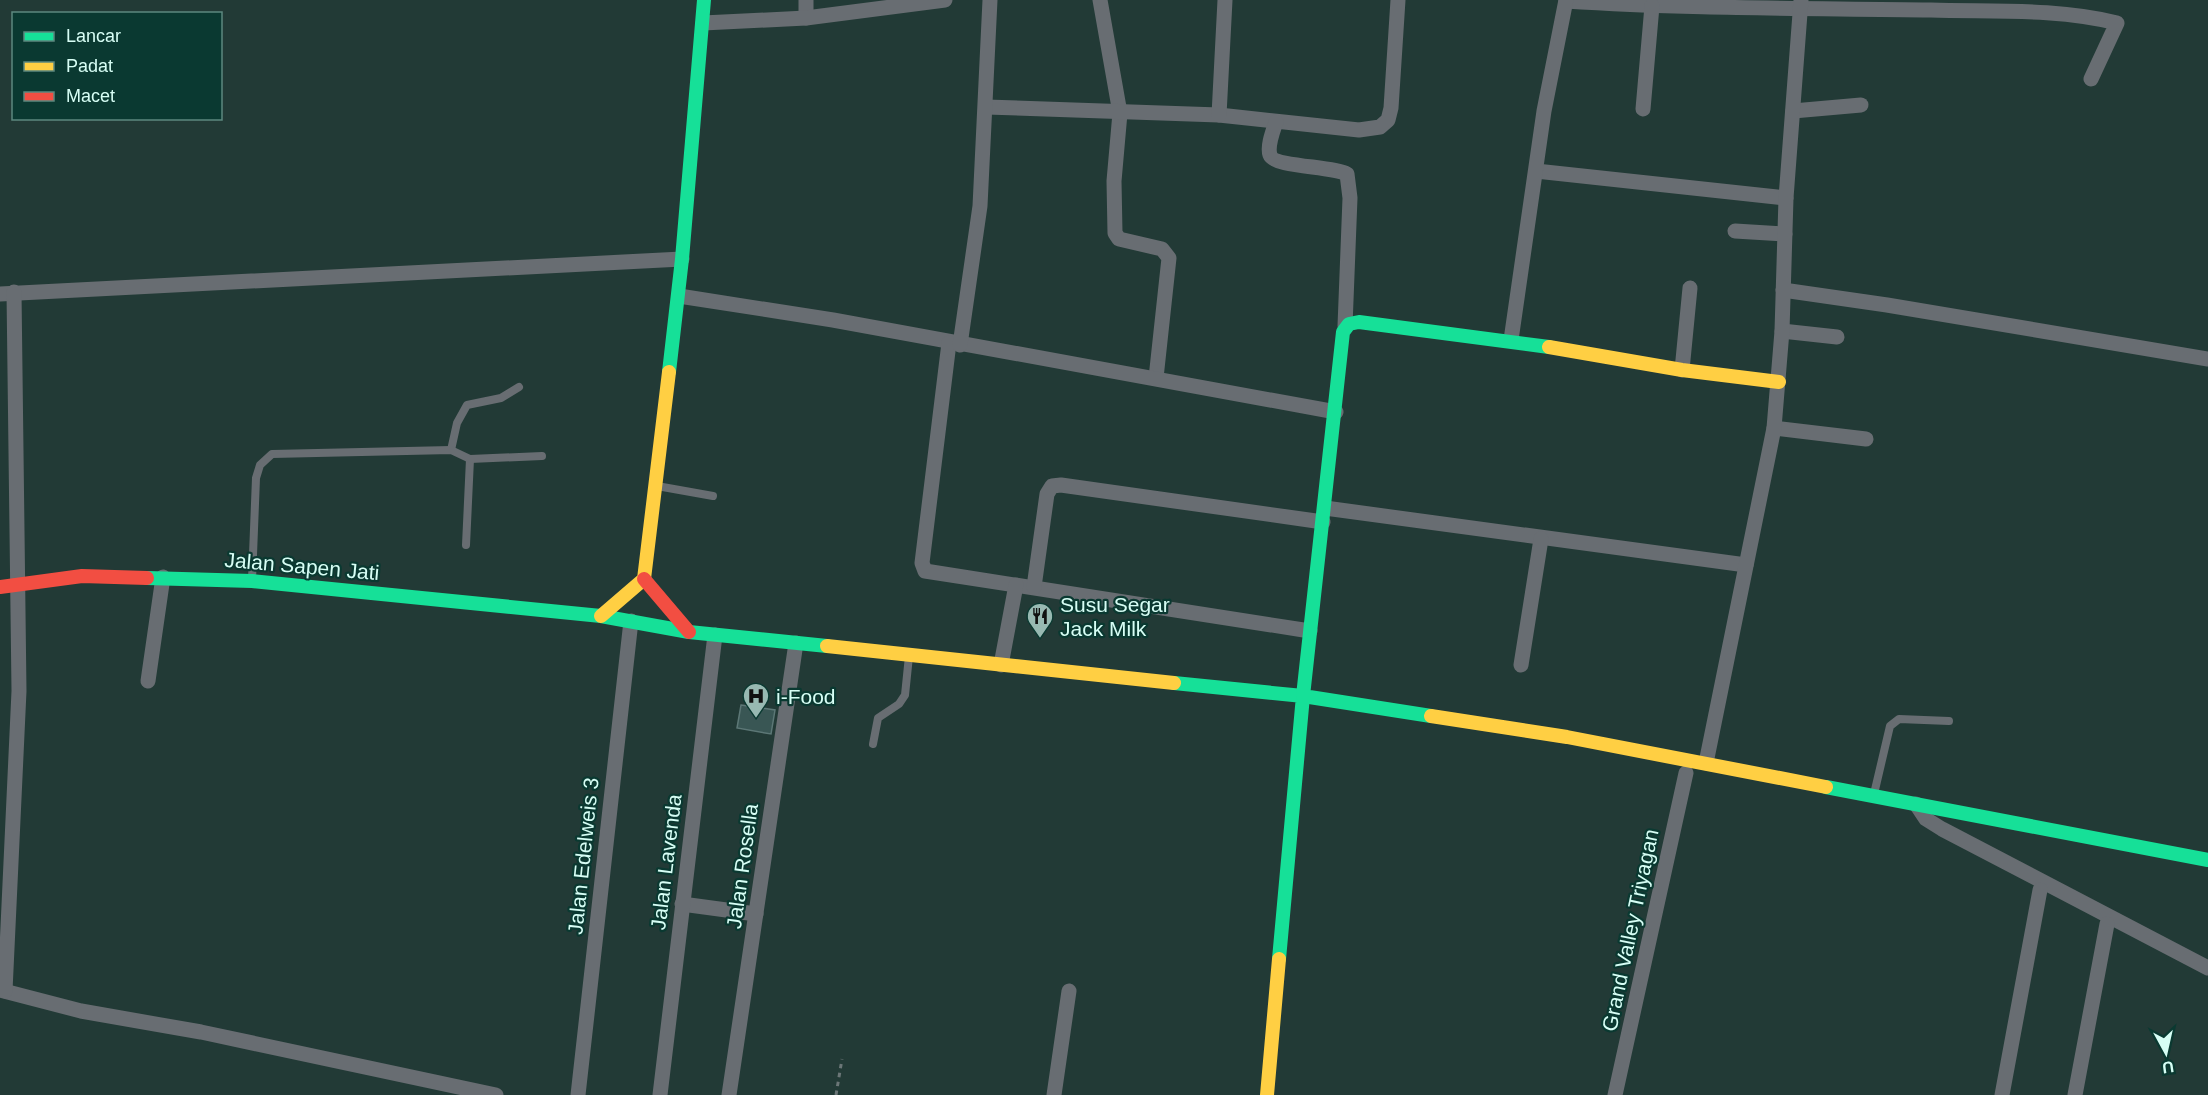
<svg xmlns="http://www.w3.org/2000/svg" width="2208" height="1095" viewBox="0 0 2208 1095" font-family="Arial,sans-serif">
<style>
.building{fill:#395654;stroke:#5c7776;stroke-width:1.5}
.lines{fill:none;stroke-linecap:round;stroke-linejoin:round}
.path{stroke:#6b7677;stroke-width:3;stroke-dasharray:4.5 4.5;stroke-linecap:butt}
.lane{stroke:#686d72;stroke-width:8}
.street{stroke:#686d72;stroke-width:15}
.fast{stroke:#16e098;stroke-width:14}
.slow{stroke:#ffcf43;stroke-width:14}
.jam{stroke:#f24e42;stroke-width:14}
.labels{text-anchor:middle;dominant-baseline:central;stroke-width:4.5;stroke-linejoin:round;paint-order:stroke}
.street-label{font-size:21px;fill:#d7fef5;stroke:#0a3931}
.poi-label{font-size:21px;fill:#d7fef5;stroke:#0a3931;text-anchor:start}
</style>
<rect width="100%" height="100%" fill="#223a36"/>
<path class="building" d="M741,705l34,5 -4,24 -34,-6z"/>
<g class="lines">
<path class="path" d="M836,1095l6,-36"/>
<g class="lane">
<path d="M451,450l6,-27 10,-18 34,-7 18,-11"/>
<path d="M657,486l56,10"/>
<path d="M466,545l4,-86"/>
<path d="M252,580l4,-102 4,-13 12,-11 179,-4 19,9 72,-3"/>
<path d="M873,744l5,-26 21,-14 6,-9 4,-39"/>
<path d="M1874,794l16,-68 9,-7 50,2"/>
</g>
<g class="street">
<path d="M806,0v18"/>
<path d="M1100,0l20,113 -6,68 1,52 4,6 43,10 7,9 -13,120"/>
<path d="M1566,1c121,8 243,7 365,9 61,2 126,-2 186,13l-26,56"/>
<path d="M703,23l103,-5 139,-18"/>
<path d="M986,107l233,8 140,15 21,-3 8,-7 3,-12 7,-108"/>
<path d="M1643,109l9,-103"/>
<path d="M1793,111l68,-6"/>
<path d="M1219,115l6,-115"/>
<path d="M1276,122c-3,9 -9,24 -6,33 4,12 62,11 77,19l3,24 -5,128"/>
<path d="M1536,171l250,27"/>
<path d="M1735,231l50,3"/>
<path d="M1783,290l104,15 321,54"/>
<path d="M0,294l682,-35"/>
<path d="M679,296l154,24 503,92"/>
<path d="M1782,331l55,6"/>
<path d="M1511,340l33,-229 22,-111"/>
<path d="M949,343l-27,220 3,8 385,60"/>
<path d="M960,345l20,-139 10,-206"/>
<path d="M1682,370l8,-82"/>
<path d="M1774,428l92,11"/>
<path d="M1325,508l421,57"/>
<path d="M1034,587l13,-93 5,-8 9,-1 262,37"/>
<path d="M1001,665l15,-80"/>
<path d="M1521,665l20,-126"/>
<path d="M148,681l15,-104"/>
<path d="M1706,763l68,-335 8,-97 4,-133 15,-198"/>
<path d="M1916,804l10,15 16,10 266,139"/>
<path d="M682,904l74,10"/>
<path d="M0,990l81,21 120,21 295,63"/>
<path d="M5,991l14,-300 -5,-399"/>
<path d="M578,1095l53,-474"/>
<path d="M660,1095l55,-460"/>
<path d="M729,1095l67,-452"/>
<path d="M1054,1095l15,-104"/>
<path d="M1615,1095l71,-322"/>
<path d="M2002,1095l38,-205"/>
<path d="M2075,1095l32,-171"/>
</g>
<g class="fast">
<path d="M669,372l13,-113 22,-259"/>
<path d="M147,578l105,3 349,35 88,16 138,14"/>
<path d="M1174,683l129,13 -24,263"/>
<path d="M1431,716l-128,-20 40,-364 6,-8 10,-2 190,25"/>
<path d="M1826,787l382,73"/>
</g>
<g class="slow">
<path d="M1549,347l133,23 97,12"/>
<path d="M601,616l43,-37 25,-207"/>
<path d="M827,646l347,37"/>
<path d="M1431,716l136,21 259,50"/>
<path d="M1267,1095l12,-136"/>
</g>
<g class="jam">
<path d="M644,579l45,53"/>
<path d="M0,587l82,-11 65,2"/>
</g>
</g>
<defs>
<g id="restaurant-pin" transform="scale(1.35)"><path d="M0 17L-7.5 6A9.5 9.5 0 1 1 7.5 6Z" fill="#98b9b2" stroke="#0a3931"/><path d="M-5-6h1v4h1v-4h1v4h1v-4h1v5L-1.5 .5V6h-2V.5L-5-1ZM5-6V6H3V1.5H1.5Q1.5-4 5-6Z" fill="#111"/></g>
<g id="hospital-pin" transform="scale(1.35)"><path d="M0 17L-7.5 6A9.5 9.5 0 1 1 7.5 6Z" fill="#98b9b2" stroke="#0a3931"/><path d="M-5-5h3v3.5h4V-5h3V5h-3V1.5h-4V5h-3Z" fill="#111"/></g>
</defs>
<g fill-rule="evenodd">
<use href="#restaurant-pin" x="1040" y="616"/>
<use href="#hospital-pin" x="756" y="696"/>
</g>
<g class="labels">
<g class="street-label">
<text transform="translate(302 566) rotate(5)">Jalan Sapen Jati</text>
<text transform="translate(583 856) rotate(-84)">Jalan Edelweis 3</text>
<text transform="translate(666 862) rotate(-83)">Jalan Lavenda</text>
<text transform="translate(742 866) rotate(-82)">Jalan Rosella</text>
<text transform="translate(1630 930) rotate(-78)">Grand Valley Triyagan</text>
</g>
<g class="poi-label">
<text x="1060" y="604">Susu Segar<tspan x="1060" dy="24">Jack Milk</tspan></text>
<text x="776" y="696">i-Food</text>
</g>
</g>
<rect x="12" y="12" width="210" height="108" fill="#0a3931" stroke="#5c887f" stroke-width="1.5"/>
<rect x="24" y="32" width="30" height="9" fill="#16e098" stroke="#5c887f" stroke-width="1.5"/>
<text x="66" y="42" font-size="18" fill="#d7fef5">Lancar</text>
<rect x="24" y="62" width="30" height="9" fill="#ffcf43" stroke="#5c887f" stroke-width="1.5"/>
<text x="66" y="72" font-size="18" fill="#d7fef5">Padat</text>
<rect x="24" y="92" width="30" height="9" fill="#f24e42" stroke="#5c887f" stroke-width="1.5"/>
<text x="66" y="102" font-size="18" fill="#d7fef5">Macet</text>
<g transform="translate(2166 1053) rotate(172)" stroke="#0a3931" stroke-width="4.5" paint-order="stroke">
<path d="M0-4.5L10 22L0 15L-10 22Z" fill="#d7fef5"/>
<text y="-9" font-size="16" font-weight="bold" text-anchor="middle" fill="#d7fef5">U</text>
</g>
</svg>
